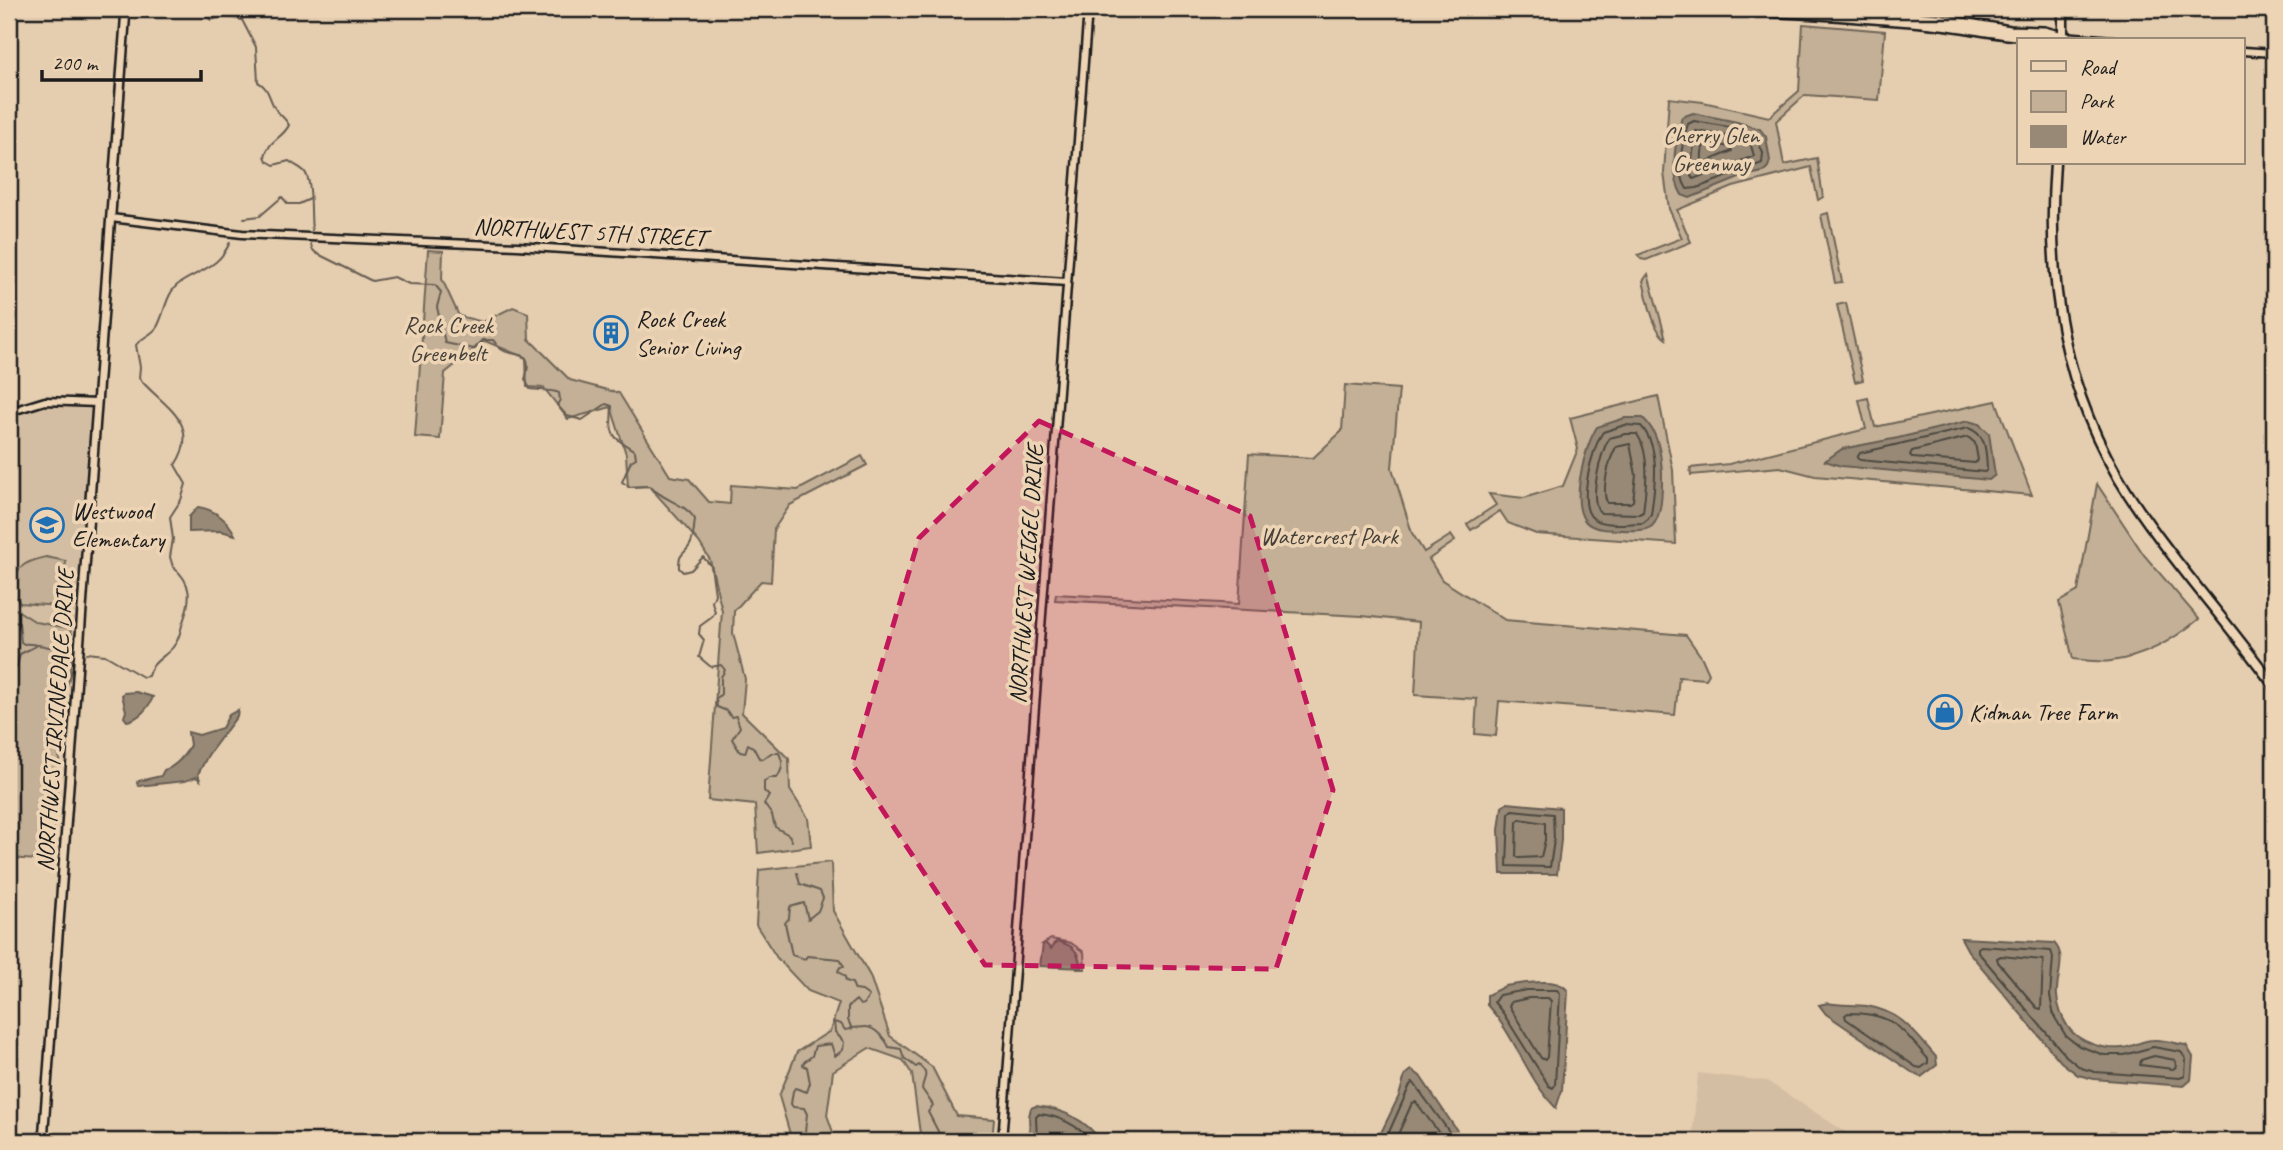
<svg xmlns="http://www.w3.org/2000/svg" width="2283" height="1150" viewBox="0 0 2283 1150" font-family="Caveat,sans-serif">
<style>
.built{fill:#d4bea3}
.green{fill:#c3b096;stroke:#706659;stroke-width:2}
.water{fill:#978976;stroke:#665d52;stroke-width:2}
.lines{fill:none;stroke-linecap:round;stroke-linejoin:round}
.shore{stroke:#4d4840;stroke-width:2}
.stream{stroke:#665d52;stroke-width:2}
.tertiary-casing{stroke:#1c1c1c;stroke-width:11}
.secondary-casing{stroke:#1c1c1c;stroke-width:12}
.primary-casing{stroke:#1c1c1c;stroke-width:13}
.tertiary{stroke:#edd4b5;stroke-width:6}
.secondary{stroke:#edd4b5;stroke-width:7}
.primary{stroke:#edd4b5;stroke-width:8}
.marked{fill:#c2185b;fill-opacity:0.2;stroke:#c2185b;stroke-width:5;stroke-dasharray:14 9;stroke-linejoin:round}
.labels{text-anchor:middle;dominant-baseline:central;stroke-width:7;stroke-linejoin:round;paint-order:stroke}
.park-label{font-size:24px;fill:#46413a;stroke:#edd4b5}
.street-label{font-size:24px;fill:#1c1c1c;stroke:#edd4b5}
.poi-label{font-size:24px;fill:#1c1c1c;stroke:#edd4b5;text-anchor:start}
</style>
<rect width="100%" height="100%" fill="#e5cdaf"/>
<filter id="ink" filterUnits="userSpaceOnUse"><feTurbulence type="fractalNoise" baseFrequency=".0143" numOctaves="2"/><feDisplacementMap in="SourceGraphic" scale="14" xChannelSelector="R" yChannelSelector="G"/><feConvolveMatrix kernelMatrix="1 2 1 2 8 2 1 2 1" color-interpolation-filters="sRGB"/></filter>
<g filter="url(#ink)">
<g class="built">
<path d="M56,404l33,2 4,6 -16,216 -68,-4v-209l31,-10z"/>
<path d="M1698,1073l69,8 92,60h-167z"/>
</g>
<g class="green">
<path d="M1803,24l82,7 -6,69 -74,-5 -29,26 8,44 33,-7 6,39 -5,3 -7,-33 -78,20 -56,23 14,32 -45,18 -5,-1 -3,-4 44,-17 -13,-29 -5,-36 5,-75 34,4 66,15 30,-26z"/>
<path d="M1828,213l14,69 -7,1 -14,-68z"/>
<path d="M428,250l15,1 -1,28 17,37 24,6 30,-15 15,6 1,26 41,41 49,13 51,83 19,3 20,23 21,2 1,-19 67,5 64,-34 5,9 -77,40 -16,24 -3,53 -10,-1 -27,30 -1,22 12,46 -3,34 47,46 1,31 18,28 3,28 -53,7 -3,-48 -47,-5 14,-189 -12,-51 -11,-18 -50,-56 -21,1 -2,-33 -15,-47 -43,12 -24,-31 -17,-1 -1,-29 -41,-17 -40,32 -5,66 -25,-2z"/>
<path d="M1648,274l18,65c-13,-7 -19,-43 -23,-58z"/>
<path d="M1846,303l17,77 -8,2 -18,-77z"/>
<path d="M1345,385l54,4 -7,79 20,65 12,19 27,-17 4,6 -26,18 13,21 63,40 181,15 16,23 7,16 -3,5 -27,-2 -4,38 -176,-14 -3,35 -21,-2 2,-35 -62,-4 4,-73 -57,-6 -307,-16 1,-6 183,10 10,-150 64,4 29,-27z"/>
<path d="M1658,396l15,74 3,74 -140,-10 -28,-11 -8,-12 -29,19 -4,-6 29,-19 -7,-11 35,4 39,-12 15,-37 -8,-31z"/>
<path d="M1868,398l7,29 121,-26 36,94 -217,-19 -35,-9 -89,8 -1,-7 39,-4 137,-35 -7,-29z"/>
<path d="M2097,484l47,71 55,64c-26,21 -54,38 -88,42 -12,2 -26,-1 -38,-2l-14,-57 19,-11z"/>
<path d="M46,557l20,4 -4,40 -4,5 -38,-3 -8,-11c2,-25 11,-30 34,-35z"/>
<path d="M9,605l27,17 33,6 3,5 -2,42 -4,17 -2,-2 -12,171 -43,-3z"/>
<path d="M831,862l2,49 37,65 20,60 42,31 25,49 37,3 -2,22h-71l-9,-67 -9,-14 -34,-12 -36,23 -6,44 9,26h-44l-13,-45 18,-44 33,-21 9,-28 -31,-12 -31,-33 -21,-33 3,-55z"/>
<path d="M1051,939l20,4 13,9 1,17h-9l6,-2 -4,-9 1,-3 -9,-9 -16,-3 -3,6 -6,-5h-2z"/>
</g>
<g class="water">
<path d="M1693,113l44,9 23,7 6,8 4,24 -2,6 -5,5 -19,4 -54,22 -8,-3c-13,-22 -7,-54 0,-78z"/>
<path d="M1625,418h18c15,14 18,35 19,55 0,14 1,43 -10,53 -8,6 -22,4 -31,4 -12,0 -28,0 -36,-9 -15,-19 0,-76 12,-94z"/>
<path d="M1968,421l11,3 10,9 6,42 -6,5 -148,-14 -16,-5 17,-12 56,-11z"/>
<path d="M198,507c16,2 31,14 37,28l-14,-4 -32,1v-15z"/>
<path d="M136,692l17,5c-4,10 -14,22 -26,24l-3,-4 2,-6 -4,-16 2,-2z"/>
<path d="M238,710l-1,6 -29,39 -10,19 2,6 -4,-3 -11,4 -47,5 -1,-4 2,-1 22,-5 3,-6c11,-3 21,-14 26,-25l-2,-13 11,3 23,-7 7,-13z"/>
<path d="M1507,803l54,5v32l-4,34h-56l-2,-44 3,-23z"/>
<path d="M1961,938l93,5c14,13 1,37 3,53 1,11 5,22 11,31 10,15 36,23 54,21 10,-1 21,-8 31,-8 11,-1 23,4 33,5l7,12 -2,23 -7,6 -90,-7 -16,-4 -17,-13 -93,-111z"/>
<path d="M1057,941c22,7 18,10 25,27l-42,-2 3,-22 2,-1 6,6z"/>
<path d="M1526,983c14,-1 33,-4 42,8l-6,99 -6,18c-29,-29 -41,-73 -69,-103v-10l18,-9z"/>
<path d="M1828,1003c13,3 26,1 39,3 35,6 47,26 69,51l1,8 -16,12 -8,-4 -87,-59 -7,-9z"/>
<path d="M1412,1070l8,6 44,65h-87l22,-45 6,-21z"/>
<path d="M1036,1106c26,3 50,14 65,35h-71l-1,-25 2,-8z"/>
</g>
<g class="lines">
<g class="shore">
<path d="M1694,121l41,7 20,7 8,18 -1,10 -65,25 -10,1c-11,-16 -5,-47 1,-65z"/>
<path d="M1696,131l32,5 22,6 4,14 -61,23 -3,-6z"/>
<path d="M1706,143l24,4 2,4 -28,12c-4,-4 -2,-17 2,-20z"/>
<path d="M1625,425l16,1c20,22 14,60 10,88l-3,5 -5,4c-14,0 -37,4 -49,-4 -18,-11 -2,-72 9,-87z"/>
<path d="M1968,428c19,6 18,24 19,41l-2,3 -125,-12 -3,-2 3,-5z"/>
<path d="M1626,434h11c14,21 9,54 6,78l-4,2 -38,-1c-14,-11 0,-60 8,-75z"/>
<path d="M1968,437l7,6 3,17 -3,3 -62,-5 -3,-3 2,-4z"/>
<path d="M1630,444l6,31 -3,26 -3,2h-23c-6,-14 2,-43 9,-56z"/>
<path d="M1512,810l41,4 1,26 -4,27 -43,-1 2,-53z"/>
<path d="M1520,819l25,4v17l-4,17 -22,1 -3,-2 1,-34z"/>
<path d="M1981,946l70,5 2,6 -3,39 4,20 12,20 13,10 25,9h20l29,-8 28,5 5,7 -1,17 -5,2 -85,-6 -14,-4 -15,-12 -88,-104v-4z"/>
<path d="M2001,956l42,4 -2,49 -4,-1 -39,-46 -1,-4z"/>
<path d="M1527,990h30l3,3 -5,92 -2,3 -4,-2 -46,-73 -9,-11 5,-7z"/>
<path d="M1529,998h19l3,3 -4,56 -2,3 -4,-2 -32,-52 2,-4z"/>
<path d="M1848,1013c45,0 52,14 80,46v4l-7,5 -5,-1 -70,-48 -1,-4z"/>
<path d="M2154,1056l21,4 1,7 -3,2 -33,-4 1,-5z"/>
<path d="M1037,1141l-1,-24 3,-3c21,2 39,12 53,27"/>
<path d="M1385,1141l25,-56 3,-3 43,59"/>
<path d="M1395,1141l17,-38 4,-1 29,39"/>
</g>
<g class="stream">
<path d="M198,9l6,3 7,8 13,-4 18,4"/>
<path d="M247,9l-5,11 14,27 2,35c13,7 10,18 19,29 4,5 8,7 12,14 -5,12 -21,16 -24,31l2,5 7,4 15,-4c5,4 11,6 15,10 9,9 6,45 8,59"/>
<path d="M244,218l16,-2 22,-19 6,7h11l11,-5"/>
<path d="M311,244l1,5 4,4 56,28 22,-4 15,7 26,1 6,7 -4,15 8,36 29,6 9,-9h10c3,3 4,7 8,9 12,10 35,-3 24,30l5,10c7,1 24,1 29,4l1,7 -3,5 10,11 15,4 24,-16 6,2c-2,31 -2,29 23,45l1,7 -5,3 -9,21 8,5 20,-1c13,15 34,16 45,33 -1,7 -1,17 -4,24 -5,12 -13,8 -12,25l4,4 8,-2 12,-13 8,9 4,28 -3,8 3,10 -4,6 -11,8 -1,8 5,6 -5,17 12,10 10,-2 4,5 -4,7v17l-5,5 1,8 10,4 4,6 5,-1 4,11 -8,12 8,13 5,1 3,-9 5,3 6,11 4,1 8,-6h8c5,11 4,15 -2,25h-8l-5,4v9l5,5 -5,8 8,11 3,12 14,8 3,6"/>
<path d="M9,621l10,2 2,19 3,2c8,-2 35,6 48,7"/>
<path d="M87,653l18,2 38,22 5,-1c3,-14 17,-19 25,-29 7,-8 7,-16 10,-25 8,-23 10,-39 -10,-55l-3,-10 3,-18 -3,-22 11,-17 5,-16 -11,-19c28,-43 -12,-58 -36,-87l1,-11 -4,-22c6,-8 16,-10 21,-18 8,-14 9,-35 23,-44 21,-14 39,-15 50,-41"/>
<path d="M9,667l2,2 6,-3 3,-12 16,-8"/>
<path d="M797,873l3,11 20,7 3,7 -5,13 -10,8 -4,-16 -14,4 -1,11 -4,5 7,32 13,4 2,-3 33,3 4,8h-4l-2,4 7,6 1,4 6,2 3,7 7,1 7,5 -5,8 -4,1 -4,-5 -8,7v13l4,9 -7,1 -4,-6 -7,-2 1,10 9,10 -1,8 -8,6 -4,-12 -16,2 -3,10 -8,6 -1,3 4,2 3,16 -3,9 -12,-4 -2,3 -2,13 2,3 11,1 3,6 -2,18 12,9"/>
<path d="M853,1028c4,0 8,-1 13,-1 9,0 20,13 23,20l12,2 3,9 12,9 3,-2c12,12 4,11 3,24l11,16 -5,7 15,29"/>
</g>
<g class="tertiary-casing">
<g id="tertiary">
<path d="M2063,36l50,4"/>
<path d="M2243,51l31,2"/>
<path d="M111,218l131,16 275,12 550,36"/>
<path d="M9,412l36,-11 52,2"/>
<path d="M1002,1141l86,-1132"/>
</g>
</g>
<g class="secondary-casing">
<g id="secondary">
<path d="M1721,9c73,5 147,8 220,16 41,5 80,16 122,11"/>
<path d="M1823,9l116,9 71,12 34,1 15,4"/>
<path d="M43,1141l83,-1132"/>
</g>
</g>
<g class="primary-casing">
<g id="primary">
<path d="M2063,40v-31"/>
<path d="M2055,163c-9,119 8,230 74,332 44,67 98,126 145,191"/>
</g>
</g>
<use href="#tertiary" class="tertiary"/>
<use href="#secondary" class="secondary"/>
<use href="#primary" class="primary"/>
</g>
</g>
<path class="marked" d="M1039,421l211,95 83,274 -57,179 -291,-4 -133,-201 67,-226z"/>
<defs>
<g id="building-ring" transform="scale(1.75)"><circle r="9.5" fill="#edd4b5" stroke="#1f6fb2" stroke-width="1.5"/><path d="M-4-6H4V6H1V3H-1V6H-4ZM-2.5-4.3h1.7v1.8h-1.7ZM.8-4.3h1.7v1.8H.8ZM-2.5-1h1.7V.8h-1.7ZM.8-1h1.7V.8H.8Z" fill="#1f6fb2"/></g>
<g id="school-ring" transform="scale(1.75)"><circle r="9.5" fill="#edd4b5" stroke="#1f6fb2" stroke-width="1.5"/><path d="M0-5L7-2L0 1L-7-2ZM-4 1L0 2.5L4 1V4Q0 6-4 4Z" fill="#1f6fb2"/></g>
<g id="shop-ring" transform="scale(1.75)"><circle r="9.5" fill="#edd4b5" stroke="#1f6fb2" stroke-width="1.5"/><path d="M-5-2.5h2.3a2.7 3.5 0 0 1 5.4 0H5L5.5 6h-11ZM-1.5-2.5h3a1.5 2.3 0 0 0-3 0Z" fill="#1f6fb2"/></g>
</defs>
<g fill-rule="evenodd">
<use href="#building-ring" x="611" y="333"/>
<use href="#school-ring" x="47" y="525"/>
<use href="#shop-ring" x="1945" y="712"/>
</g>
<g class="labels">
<g class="park-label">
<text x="1711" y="135">Cherry Glen<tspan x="1711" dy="28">Greenway</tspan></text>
<text x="448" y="325">Rock Creek<tspan x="448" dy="28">Greenbelt</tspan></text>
<text x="1329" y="536">Watercrest Park</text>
</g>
<g class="street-label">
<text transform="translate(590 232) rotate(3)">NORTHWEST 5TH STREET</text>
<text transform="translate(1026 574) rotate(-86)">NORTHWEST WEIGEL DRIVE</text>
<text transform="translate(55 720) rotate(-86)">NORTHWEST IRVINEDALE DRIVE</text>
</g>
<g class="poi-label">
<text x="636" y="319">Rock Creek<tspan x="636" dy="28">Senior Living</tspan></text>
<text x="72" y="511">Westwood<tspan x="72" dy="28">Elementary</tspan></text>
<text x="1969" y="712">Kidman Tree Farm</text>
</g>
</g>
<rect width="2283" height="1150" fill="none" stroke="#edd4b5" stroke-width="35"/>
<rect x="18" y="18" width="2248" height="1115" fill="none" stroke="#1c1c1c" stroke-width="2.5" filter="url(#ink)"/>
<rect x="2017" y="38" width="228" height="126" fill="#edd4b5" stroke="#998a78" stroke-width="2"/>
<rect x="2031" y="61" width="35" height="10" fill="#edd4b5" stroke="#998a78" stroke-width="2"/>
<text x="2080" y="74" font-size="21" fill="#1c1c1c">Road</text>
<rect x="2031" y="91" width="35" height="21" fill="#c3b096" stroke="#998a78" stroke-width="2"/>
<text x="2080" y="108" font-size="21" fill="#1c1c1c">Park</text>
<rect x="2031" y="126" width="35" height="21" fill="#978976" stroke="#998a78" stroke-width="2"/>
<text x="2080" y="144" font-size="21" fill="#1c1c1c">Water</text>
<path d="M42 70v10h159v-10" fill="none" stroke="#1c1c1c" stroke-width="3.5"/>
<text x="52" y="70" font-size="21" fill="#1c1c1c" stroke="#edd4b5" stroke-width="5" paint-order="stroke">200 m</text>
</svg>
